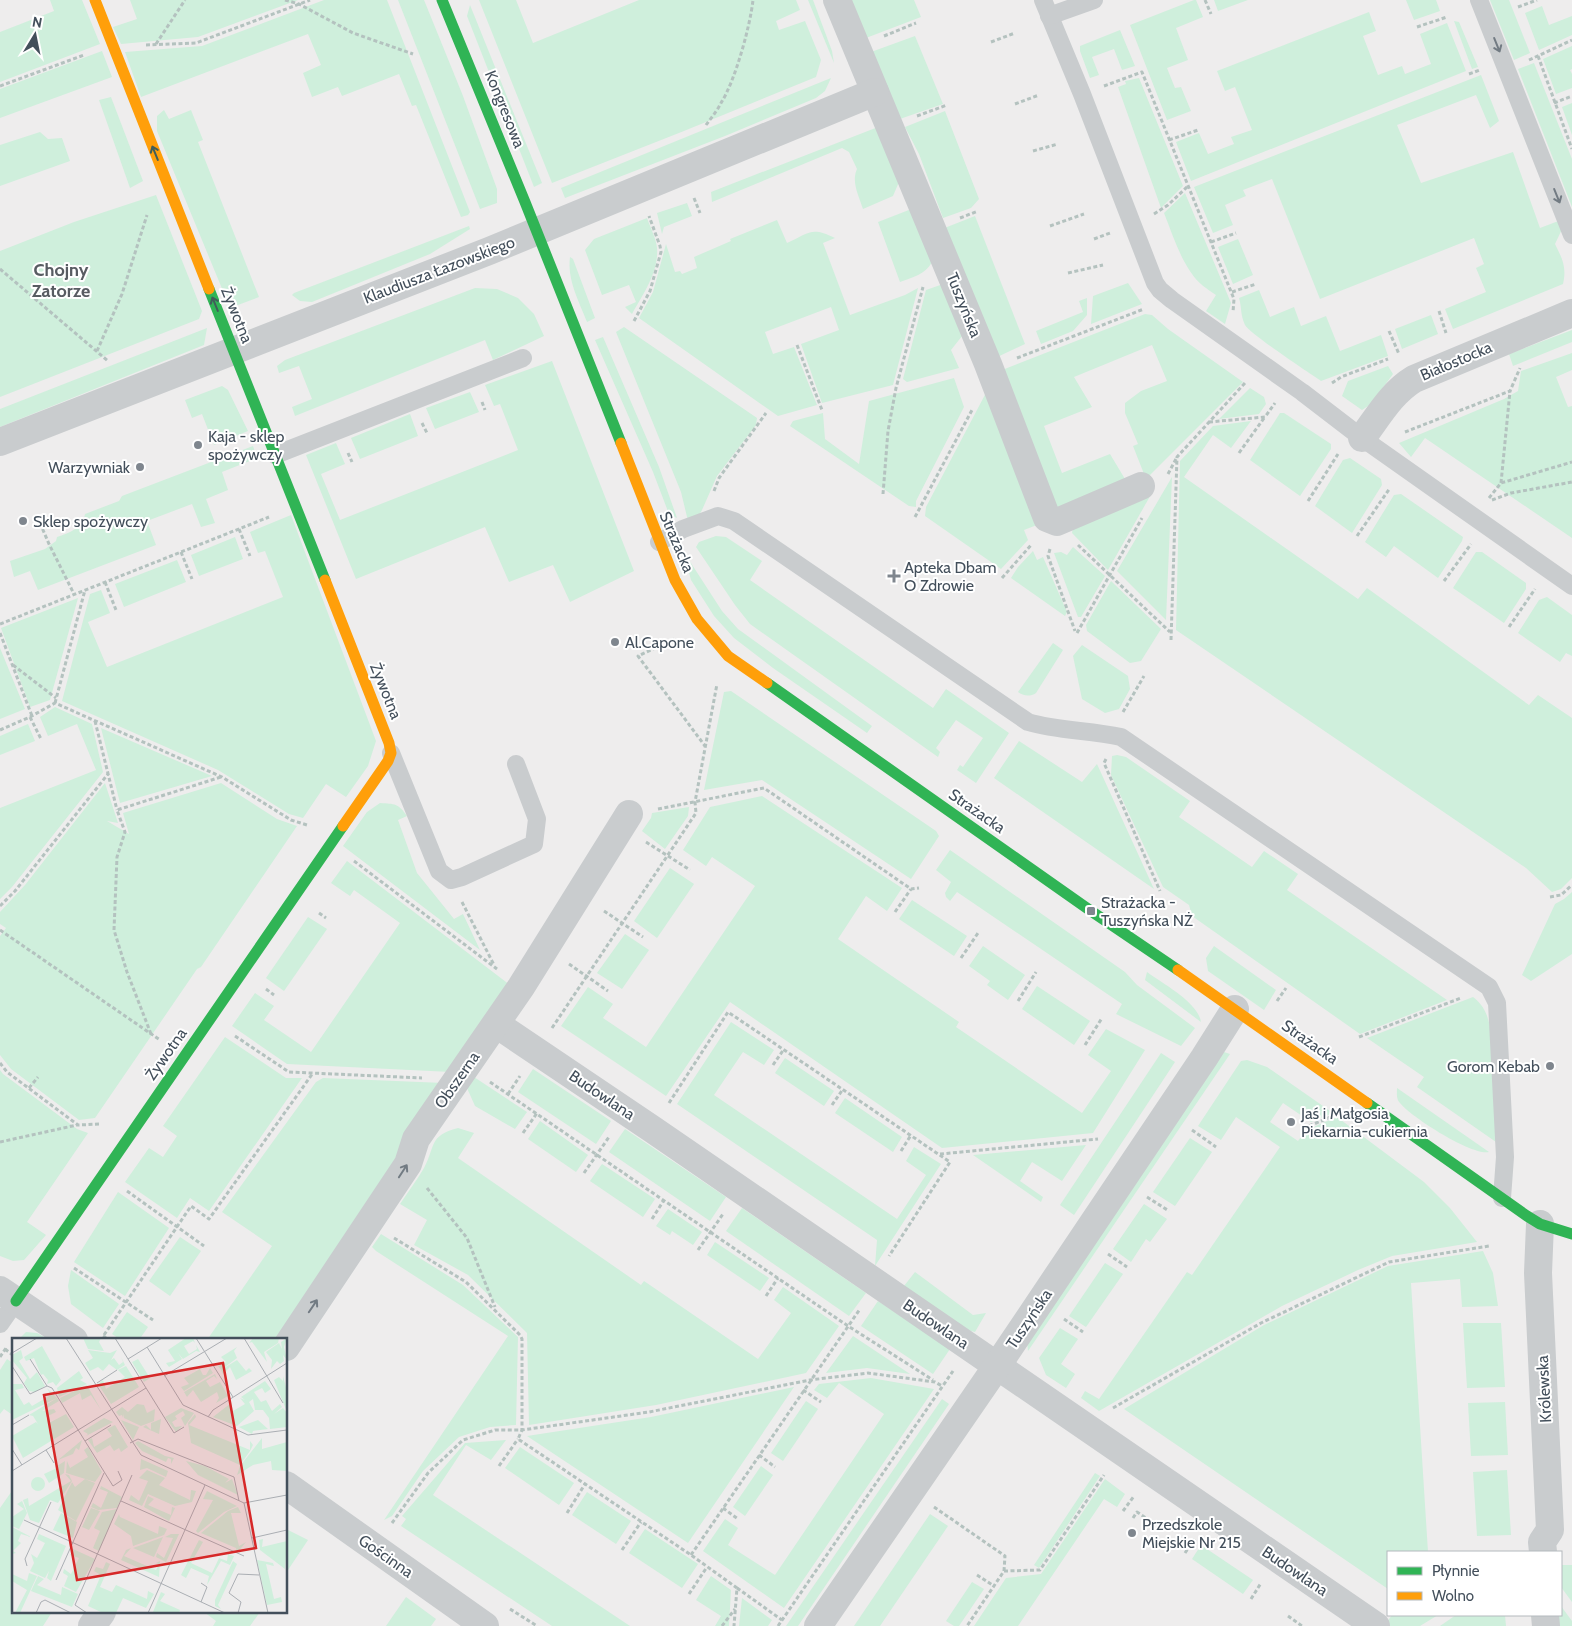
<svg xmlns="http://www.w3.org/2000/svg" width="1572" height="1626" viewBox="0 0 1572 1626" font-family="Cabin,sans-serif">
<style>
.green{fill:#cfefdc}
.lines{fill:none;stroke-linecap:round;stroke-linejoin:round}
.path{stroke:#b4c2bf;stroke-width:3;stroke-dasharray:4 2.5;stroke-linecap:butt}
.lane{stroke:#c9ccce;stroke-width:18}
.street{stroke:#c9ccce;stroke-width:28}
.fast{stroke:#30b455;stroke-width:11}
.slow{stroke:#ff9f0a;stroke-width:11}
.oneway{stroke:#727b83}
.oneway2{stroke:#405e5a}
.poi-dot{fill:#7f868e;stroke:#fff;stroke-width:2}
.labels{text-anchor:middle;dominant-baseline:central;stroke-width:4;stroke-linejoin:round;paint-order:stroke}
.street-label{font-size:16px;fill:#434f5b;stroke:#fff}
.poi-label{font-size:16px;fill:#434f5b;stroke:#fff;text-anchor:start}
.neighbourhood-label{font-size:18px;font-weight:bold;fill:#585c62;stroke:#fff}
.inset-road{fill:none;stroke:#aaaeb3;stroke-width:1}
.view{fill:#d62828;fill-opacity:0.15;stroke:#d62828;stroke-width:2.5}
.inset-edge{fill:none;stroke:#434f5b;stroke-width:2.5}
</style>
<rect width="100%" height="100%" fill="#eeeded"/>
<g class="green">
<path d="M50,0h32l18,44 -100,38v-50l54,-21z"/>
<path d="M130,0h168l-100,37 -77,7 -8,-17 24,-8z"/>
<path d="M324,0h63l83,212 -2,3 -7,2 -45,-112 -4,1 -13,-32 -57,22 -4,-9 -26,10 -9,-24 18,-8 -13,-31 -167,63 -16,-45 77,-6z"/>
<path d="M398,0h26l39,96 34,93v14l-17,6z"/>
<path d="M479,0h37l17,43 106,-43h157l4,10 -24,11 3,9 26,-9 16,39 -5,17 -132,54 -132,52z"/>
<path d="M808,0h5l19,51 2,12z"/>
<path d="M849,0h65l7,17 -55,21z"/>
<path d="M1194,0h2l7,17 -27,11 12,32 -21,8 8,20 6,-1 10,24 -24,9 -37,-95z"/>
<path d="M1214,0h34l-30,11z"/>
<path d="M1406,0h30l4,11 -26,9z"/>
<path d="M1490,0h19l21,53 -16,7z"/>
<path d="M470,5l72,178 -8,4 -67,-171z"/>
<path d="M1542,6l7,19 23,-9v19l-33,15 -14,-37z"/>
<path d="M1369,12l7,19 -13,5 15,39 24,-9 3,8 26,-10 -11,-30 27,-11 19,48 -275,110 -15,-39 23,-9 9,21 26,-10 -3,-7 21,-7 -17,-43 -10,4 -8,-20z"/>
<path d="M1454,21l5,1 19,45 -6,2z"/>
<path d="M1120,30l15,36 -13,4 -8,-21 -22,8 7,18 -9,3 -10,-27v-5z"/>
<path d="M915,36l28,68 -46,16 -26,-68z"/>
<path d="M1572,46v23l-2,1 2,4v14l-16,6 -13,-35z"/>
<path d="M102,51l10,26 -112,41v-29z"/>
<path d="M1534,63l38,96v48l-54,-138z"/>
<path d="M1481,75l18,46 -9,7 -14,-33 -79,30 24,58 92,-31 27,76 21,-8 3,5 -9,19c7,14 12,23 8,40l-110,45 -8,-20 41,-17 -10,-24 8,-4 -10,-26 -154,61 -48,-120 -29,11 3,6 -21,9 8,20 -20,8 -19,-46z"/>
<path d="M831,78l-6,13 -9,7 -91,38 -160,62 -4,-10z"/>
<path d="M1139,78l44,108 -22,22 -43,-121 8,-3 -1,-3z"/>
<path d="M111,97l32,84 -13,7 -31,-88z"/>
<path d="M1572,103v32l-10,-28z"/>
<path d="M164,110l5,9 22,-9 12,30 -5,2 61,155 -29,11 -73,-177v-15z"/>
<path d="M945,111l34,88 -8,9 -28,10 -24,-64 -14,-27z"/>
<path d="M878,127l21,55 -6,14 -30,13c-4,-13 -12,-27 -6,-40l-8,-17 -7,-4 -130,54 -1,-10z"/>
<path d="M40,132l8,7 14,-1 8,23 -70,25v-41z"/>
<path d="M1185,193l46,110 -6,21 -19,-13 10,-16c-9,-6 -18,-12 -24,-21 -13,-18 -20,-41 -28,-61z"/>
<path d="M156,195l46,116 -3,8 -199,78v-146l74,-29z"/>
<path d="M687,203l5,13 -28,11 -2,7 -5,-21z"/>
<path d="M914,208l20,50c-7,16 -18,18 -34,24l-22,-60z"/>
<path d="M975,216l50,128 -32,15 -51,-130z"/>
<path d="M647,218c3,9 9,20 10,30 2,24 -14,46 -25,66l-7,-7 11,-5 -7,-17 -27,10 -17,-45 9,-11z"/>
<path d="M777,220l10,23c22,-10 24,-17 48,-5l-12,5 27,72 55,-20 13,-7 -25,97 -71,18 -21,-59 38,-14 -8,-23 -66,25 8,22 21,-7 23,58 -39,11 -139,-98 14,-26 13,-48 9,28 5,-1 2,3 15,-6 -3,-11 37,-16 -1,-2z"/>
<path d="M469,226l1,3 -40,25 -118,48 -12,-1 -8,-6 2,-2z"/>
<path d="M1238,239l15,36 -20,9 -15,-37z"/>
<path d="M570,257l3,2 22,59 -8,4c-8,-21 -20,-42 -17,-65z"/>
<path d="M946,283l20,48 -15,19 8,18 -52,14 -4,-3 23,-89z"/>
<path d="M1128,283l14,21 -51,20 2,-28z"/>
<path d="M475,288l22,1 21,9 16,16 10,22 -51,24 -8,-20 -190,76 -3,-9 20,-8 -13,-33 -20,7 -2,-7 8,-6z"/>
<path d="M1259,290l11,27 24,-10 7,19 25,-10 14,35 41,-16 7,21 -67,25c-12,-8 -72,-48 -76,-56 -5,-11 -3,-17 -6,-27z"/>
<path d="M1087,298v17l-14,16 -32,13 -5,-13 47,-19 -4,-11z"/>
<path d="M1145,314l7,1 16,14 75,53 -97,97 -13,-33 5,-2 -13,-31v-10l16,-12 26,-10 -15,-36 -78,32 18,30 -48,19 18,47 48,-19 15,25 -59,34 -13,-6 -56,-135z"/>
<path d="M1431,315l7,19 -36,15 -7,-20z"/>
<path d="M624,327l133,91 -1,7 -39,51 -15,34 -4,7 -10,4 -7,-29 -65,-160z"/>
<path d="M207,328l-3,17 -204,82v-18z"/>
<path d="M1572,330v12l-59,24 -4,-12z"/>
<path d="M603,337l56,130 18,51 -8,-4 -16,-42 -58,-132z"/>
<path d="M1572,353v17l-16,7 12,30 4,-1v132l-147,-100 -14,19 -12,-14 105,-44 14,-8 3,-20z"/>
<path d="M552,361l82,210 -64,31 -17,-37 -44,17 -24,-55 -129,52 -50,-124 30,-12 9,21 -24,10 19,46 178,-70 -18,-46 -6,2 -9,-21z"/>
<path d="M1388,366l5,8 -22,30 -9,6 -20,-14 6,-15z"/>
<path d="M954,378l10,29 -48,94v6l-7,-1 -119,-80 3,-5 30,-8 2,26 34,25 10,-63z"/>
<path d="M222,386l6,4 20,41 -34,14 -12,-31 -10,4 -7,-18z"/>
<path d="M1250,388l14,9 2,7 -7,10 -40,5z"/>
<path d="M988,389l54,134 -18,7 4,10 -27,29 -76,-53 1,-9z"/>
<path d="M470,392l9,20 -44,17 -9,-21z"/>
<path d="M1280,413h4l47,31v5l-31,47 -50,-36z"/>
<path d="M410,414l8,22 -58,23 -9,-21z"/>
<path d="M1251,421l-20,27 -18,-13 -29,42 174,122 9,-11 162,117 9,-10 34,23v160l-11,11 -9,3 -26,-24 -350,-238 4,-169 33,-35z"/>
<path d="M253,446l4,12 -35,14 6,18 -22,9 9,24 -14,4 -9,-23 -45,17 9,24 -118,45 -8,-19 -16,6 -4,-16 35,-12 11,-8 1,-4c12,-4 26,-9 28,-23l34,-13 3,-5z"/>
<path d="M1350,458l31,21 1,6 -30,48 -37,-27 28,-46z"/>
<path d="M1172,477l-6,143 -49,-49z"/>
<path d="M1153,491l-45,79 -36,-37 1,-5z"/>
<path d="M1401,494l62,43 -1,4 -24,37 -44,-32 -8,11 -21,-15 29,-47z"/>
<path d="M291,515l85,226 -8,25 -22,31 -20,-13 -23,34 -14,-4 -71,-44 -156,-69 28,-107 11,-4 9,23 -22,9 19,45 176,-70 -18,-46 -7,2 -8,-21z"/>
<path d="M716,536l10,1 36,24 -12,19 183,128 13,-19 63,44 -33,50 -19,-13 3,-5 3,2 20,-29 -27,-18 -20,28 4,4 -2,5 -188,-133 -15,-19 -39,-58 3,-5z"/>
<path d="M235,537l8,22 -44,17 -8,-21z"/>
<path d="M1073,547l32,29 -24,41h-3l-24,-64 7,-1 6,3z"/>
<path d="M1033,551l4,9 6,-3 24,55 -2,4 -54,-38 7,-11z"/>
<path d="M1476,552h6l44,31v6l-22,34 -51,-35z"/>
<path d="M177,560l9,22 -62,25 -9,-23z"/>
<path d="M689,560l33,51 16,18 134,97 -5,7 -94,-65 -39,-30 -20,-22 -23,-36 -3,-11z"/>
<path d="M1111,581l50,48 -20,32 -11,2 -43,-32 -1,-6z"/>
<path d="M1547,597l25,18v41l-6,-3 -6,9 -42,-29 21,-33z"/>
<path d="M78,598l-28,102 -20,7 -29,-79z"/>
<path d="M1053,643l10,7 -27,43c-6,4 -13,3 -18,-1z"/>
<path d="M1082,645l46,31 2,13 -11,20 -14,4 -23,-14 -9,-43z"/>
<path d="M0,648l25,61 -25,10z"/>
<path d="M731,691l205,140 3,5 -28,43 -149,-99 -58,10 20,-98z"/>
<path d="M55,707l37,17 11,48 -91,115 -12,12v-91l96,-38 -19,-46 -29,12 -8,-19z"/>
<path d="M28,724l7,17 -35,14v-19z"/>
<path d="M101,728l111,48 -92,27z"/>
<path d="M1019,741l63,41 15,-18 57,125 -160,-111z"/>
<path d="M1117,755l9,2 64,44 -11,16 73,50 12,-16 34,23 -11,16 160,110 -87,34 -168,-118 -3,-11 -26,-18 -52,-112 1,-19z"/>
<path d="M105,783l13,40 -11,-2 22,13 -6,-21 98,-30 56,36 20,7 -96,141 -4,2 -102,149 -16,2 -68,-51 -11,-14v-119l6,-8 -6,-4v-12l25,-27z"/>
<path d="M762,796l140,92 -15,23 -21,-15 -28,43 121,83 -3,5 126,86 29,-42 -23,-16 18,-26 39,21 -52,83 -151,15 -212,-146 -64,94 -105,-70 27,-39 25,17 -10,14 43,29 109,-161 -43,-29 -6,9 -23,-16 27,-43z"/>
<path d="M380,803c15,1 18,0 27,13l-9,4 19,53 37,46 9,-5 17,36 -137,-104 24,-34z"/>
<path d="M689,807l-1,9 -23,33 -23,-18 9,-13 1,-5z"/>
<path d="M950,850l175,122 12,13 58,43 -14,18 -65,-32 6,-10 -165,-112 -7,9 -4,-4 -1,-4 6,-11 -15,-12z"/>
<path d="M347,861l163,124 -59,87 -164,-8 -55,-38 23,-33 19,13 -10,14 47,32 89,-129 -46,-33 -4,6 -19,-13z"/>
<path d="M670,868l24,16 -37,54 -23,-17z"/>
<path d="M1572,892v62l-41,27 -9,-6 33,-71 9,-5z"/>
<path d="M912,900l55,36 -13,20 -55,-37z"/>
<path d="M308,917l19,12 -43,62 -18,-13z"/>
<path d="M625,934l24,16 -27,39 -25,-16z"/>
<path d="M983,946l42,29 -17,25 -21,-15 3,-4 -21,-15z"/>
<path d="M1214,946l62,44 -12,20 -56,-39 -2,-13z"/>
<path d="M1147,972c16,12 51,30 54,50l-56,-42z"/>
<path d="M1037,986l53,35 -16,24 -52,-36z"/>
<path d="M1473,997c13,10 16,22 18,37l5,108 -79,-55 7,-10 -57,-39z"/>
<path d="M731,1022l43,28 -10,15 -21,-13 -29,43 183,124 29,-44 -20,-14 8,-14 27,17 -66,102 2,-26 -200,-136z"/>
<path d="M225,1037l61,41h16l-93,133 -19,-13 -13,20 -52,-36 24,-34 14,9 14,-21 -14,-10z"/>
<path d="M1224,1052l6,2 -202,297 -1,-9z"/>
<path d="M1161,1053l14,9 -101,153 -14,-10z"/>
<path d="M785,1058l49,33 -10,15 -49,-33z"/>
<path d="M1247,1060l20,7 66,46 -22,9 -28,-19 -13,19 28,19 8,-11 31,-13 87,65 26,26 27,34 -85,14 -34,14 -76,36 -183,105 -18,-13 4,-7 14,8 88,-127 5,3 88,-128 -44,-30 -15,23 -23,-14 43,-65z"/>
<path d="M533,1069l78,52 -15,23 -78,-52z"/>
<path d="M0,1070l3,4 74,55 11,4 -61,89 19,13 -22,25 -11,1 -13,-5z"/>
<path d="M474,1077l53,35 -12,17 -40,-23 -8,-18z"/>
<path d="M323,1078l121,5 -42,78 -119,179h-76l65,-94 -50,-34 94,-130z"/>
<path d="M1397,1088l92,64c-17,4 -78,-35 -89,-49 -4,-4 -3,-10 -3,-15z"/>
<path d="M845,1098l57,39 -9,15 -58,-39z"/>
<path d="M540,1121l48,34 -12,17 -48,-33z"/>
<path d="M458,1128l16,5 -16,25 183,127 3,-4 114,78 33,-46 -17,-13 9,-13 56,39 -33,47 -150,32 -127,20 -2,-92 -59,-58 -54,-30 13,-25 -27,-16c8,-12 17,-24 24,-36 12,-22 4,-32 34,-40z"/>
<path d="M625,1129l101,68 -16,24 -101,-69z"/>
<path d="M1190,1138l22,14 -37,54 -22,-14z"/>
<path d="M1086,1145l-24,36 -30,-19 -12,19 23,16 -2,5 -68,-47z"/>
<path d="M602,1164l53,35 -12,18 -53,-36z"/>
<path d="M118,1192l51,36 -44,68 -51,-34z"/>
<path d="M1144,1204l23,15 -17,23 -4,-3 -15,23 -18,-13z"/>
<path d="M742,1208l124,85 -17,23 -123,-85z"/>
<path d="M668,1209l34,23 -9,13 -21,-14 -2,4 -14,-9z"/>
<path d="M381,1234l82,51 55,52 -2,88 -26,2 -31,10 -36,34 -31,45 -8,4 124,-184 -132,-85 -4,-4z"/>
<path d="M180,1237l21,14 -31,45 -21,-15z"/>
<path d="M715,1242l54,36 -9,13 -53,-36z"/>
<path d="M1483,1251l10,22 5,33 -36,1 -2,-28 -49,4 17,269h-40v37l-264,-180 140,-84 124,-59z"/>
<path d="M1105,1263l18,11 -37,53 -17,-11z"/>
<path d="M71,1270l48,34 -16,24 -32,-24 -3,-18z"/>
<path d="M915,1272l58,43 13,-2 -11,19 -8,-2 -63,-44z"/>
<path d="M878,1301l72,48 -17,25 -72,-48z"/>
<path d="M127,1312l21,15 -9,13h-18l-9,-6z"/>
<path d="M1463,1323h38l4,64 -38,1z"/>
<path d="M1060,1328l18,11 -17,25 14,10 -9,14 -20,-13 -7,-17z"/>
<path d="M26,1332l11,1 13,7h-32z"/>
<path d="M853,1336l57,38 -43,-6 -41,5z"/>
<path d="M7,1359l7,5v52l-10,-7 -4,5v-44z"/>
<path d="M871,1378l63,11 -150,219 -81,-57 22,-32 13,9 -10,17 47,30 109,-161 -45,-31 -12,15 -13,-8 5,-6z"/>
<path d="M794,1387l-106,156 -161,-107 124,-19z"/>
<path d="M942,1399l7,5 -151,222h-12z"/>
<path d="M806,1401l12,8 -35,52 -12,-8z"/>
<path d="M1505,1402l3,53 -37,1 -3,-53z"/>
<path d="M506,1440l-15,20 -25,-15 -33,50 197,131h-78l-151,-100 5,-7 -4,-3 63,-73z"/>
<path d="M520,1447l54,36 -15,22 -54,-37z"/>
<path d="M761,1466l12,9 -28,41 -12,-9z"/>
<path d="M1507,1470l4,65 -34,1 -4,-64z"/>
<path d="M1095,1473l5,3 -61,92 -5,-3z"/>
<path d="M1105,1479l20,15 -8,13 -13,-8 -86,127h-44l32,-48 35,-4z"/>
<path d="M14,1488v124h38l-9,14h-43v-118z"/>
<path d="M587,1492l44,29 -15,23 -44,-29z"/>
<path d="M930,1514l18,12 -68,100h-26z"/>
<path d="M286,1529l22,11 -22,33z"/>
<path d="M645,1529l53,35 -16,24 -53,-35z"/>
<path d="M1201,1545l52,35 -10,14 -51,-35z"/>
<path d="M1561,1565h11v37l-11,-15z"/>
<path d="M711,1576l20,14 -2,36h-14l6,-10 -25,-16z"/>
<path d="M972,1582l12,7 -25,37h-5l-8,-5z"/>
<path d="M406,1597l30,22 -5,7h-45z"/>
<path d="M742,1598l30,22 -4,6h-29z"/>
<path d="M1561,1606l11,15v5h-15l-1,-11h5z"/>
<path d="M204,1612h56l-10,14h-37l3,-5z"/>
<path d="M1392,1615h46l-18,11h-36z"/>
<path d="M1456,1615h49l1,11h-66z"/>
</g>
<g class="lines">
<g class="path">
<path d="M285,0l14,4 54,29 60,21"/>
<path d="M1205,0l6,14"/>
<path d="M1518,7l19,-7"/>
<path d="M1417,27l30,-10"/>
<path d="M884,36l32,-13"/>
<path d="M991,42l24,-9"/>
<path d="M156,44l29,-44"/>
<path d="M146,45l50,-2 114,-43"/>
<path d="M1538,56l34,93"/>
<path d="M1529,60l43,-20"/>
<path d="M1469,74l11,-4"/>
<path d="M0,86l84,-31"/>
<path d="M1104,86l38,-14 92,227 -1,13"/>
<path d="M1554,103l18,-7"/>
<path d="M1015,104l24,-9"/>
<path d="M917,116l30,-11"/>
<path d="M706,125c5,-7 11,-14 15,-22 14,-22 29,-76 32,-103"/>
<path d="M1169,140l29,-10"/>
<path d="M1033,151l25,-7"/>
<path d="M694,198l6,15"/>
<path d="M1154,214l14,-9 20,-19"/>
<path d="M960,218l18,-7"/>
<path d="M1050,226l34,-12"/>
<path d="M1094,239l16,-6"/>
<path d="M1211,242l25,-9"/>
<path d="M0,269l108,92"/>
<path d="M1068,273l35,-8"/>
<path d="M1232,292l24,-8"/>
<path d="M1439,311l7,22"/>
<path d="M634,321l16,-30 11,-39 -1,-6 -11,-30"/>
<path d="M1389,331l10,23"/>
<path d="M797,345l25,65"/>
<path d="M97,351l25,-57 25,-79"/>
<path d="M1017,358l127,-49"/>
<path d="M1332,383l9,-6 47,-18"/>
<path d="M482,402l3,8"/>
<path d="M1209,422l56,-5 10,-14"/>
<path d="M422,423l5,10"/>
<path d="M1405,432l105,-41 10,-23"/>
<path d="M348,453l4,9"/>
<path d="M1239,453l25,-35"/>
<path d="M1168,474l9,-17"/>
<path d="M1501,483l9,-92"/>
<path d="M714,491l5,-13 47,-65"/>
<path d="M883,494l5,-63 8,-43 27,-101"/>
<path d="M1489,498l12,-15 71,-21"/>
<path d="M1492,500l19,-7 61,-11"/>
<path d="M1308,501l30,-47"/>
<path d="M915,517l57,-107"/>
<path d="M40,523l9,21 25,50"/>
<path d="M239,529l11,27"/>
<path d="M1357,536l33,-48"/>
<path d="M1078,545l92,87"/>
<path d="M1050,549l-2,7 27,75"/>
<path d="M181,552l11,27"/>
<path d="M1002,578l30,-34"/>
<path d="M1444,581l27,-37"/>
<path d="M105,582l11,28"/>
<path d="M0,624l269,-107"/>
<path d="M1509,627l26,-38"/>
<path d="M0,633l32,83"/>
<path d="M1077,633l65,-115"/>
<path d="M674,639l-36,17 67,90"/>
<path d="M1171,640l6,-183 68,-74"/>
<path d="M13,665l43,33"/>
<path d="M55,703l30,-113"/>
<path d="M1123,712l21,-36"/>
<path d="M30,717l11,22"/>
<path d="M95,721l22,89"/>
<path d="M0,730l30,-13 25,-14 167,74 69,43 16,5"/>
<path d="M1106,759l-2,4 56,128"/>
<path d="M658,809l106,-21 147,101 8,-1"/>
<path d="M646,842l44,28"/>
<path d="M354,861l143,108"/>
<path d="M1550,897l11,-2 11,-10"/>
<path d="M462,902l32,63"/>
<path d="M0,906l15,-15 93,-117"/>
<path d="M604,911l39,26"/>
<path d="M895,912l16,-23"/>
<path d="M319,913l7,5"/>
<path d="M0,930l160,110"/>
<path d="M961,958l17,-25"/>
<path d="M569,964l39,27"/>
<path d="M266,989l8,6"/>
<path d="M1018,1001l18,-29"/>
<path d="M1277,1001l9,-13"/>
<path d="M552,1028l144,-215 -1,-11 22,-118"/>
<path d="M151,1034l-24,-62 -13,-42 3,-73 8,-25 -8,-22 104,-33"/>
<path d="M235,1036l54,36 133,6"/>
<path d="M1359,1037l102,-39"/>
<path d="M1085,1045l17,-27"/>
<path d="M0,1063l7,9 71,53 22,-1"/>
<path d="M773,1065l11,-16"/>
<path d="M490,1082l358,244 85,54"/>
<path d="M29,1088l9,-11"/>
<path d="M508,1094l12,-18"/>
<path d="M669,1103l59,-91 222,150 -61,94"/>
<path d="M832,1105l11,-16"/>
<path d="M1309,1126l24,-10"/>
<path d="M1192,1130l24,17"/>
<path d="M523,1133l14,-20"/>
<path d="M0,1142l77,-17"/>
<path d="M901,1151l10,-16"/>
<path d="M940,1154l158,-15"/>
<path d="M584,1173l25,-36"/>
<path d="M427,1188l40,50 28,69"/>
<path d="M127,1191l77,55"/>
<path d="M1147,1197l22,14"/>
<path d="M652,1219l12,-19"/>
<path d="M394,1238l72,44 54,53 2,4v91l-4,9 173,116 46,33 -3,38"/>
<path d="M698,1250l25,-36"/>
<path d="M1108,1254l19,13"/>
<path d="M74,1268l79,52"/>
<path d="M766,1296l12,-18"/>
<path d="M1064,1319l19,13"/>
<path d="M104,1335l87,-129 18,13 104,-146"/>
<path d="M103,1336l6,4"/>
<path d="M5,1349l9,7"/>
<path d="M0,1357l6,-9"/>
<path d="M803,1390l18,12"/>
<path d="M1113,1408l148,-85 128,-61 100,-16"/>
<path d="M759,1455l16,12"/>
<path d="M499,1466l19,-27"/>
<path d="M934,1507l71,49 -1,15 -37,55"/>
<path d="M723,1508l15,11"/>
<path d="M1123,1511l11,-15"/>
<path d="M567,1513l18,-29"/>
<path d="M1133,1518l4,-6 18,12"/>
<path d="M392,1523l36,-50 35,-33 32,-10h27l127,-18 161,-32 58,-7 67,9 7,4"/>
<path d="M622,1550l19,-28"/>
<path d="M1185,1553l10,-15"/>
<path d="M691,1555l169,-246"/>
<path d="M1004,1571l36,-1 64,-95"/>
<path d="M977,1575l17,11"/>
<path d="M737,1588l45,32"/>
<path d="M689,1594l18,-27"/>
<path d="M1251,1599l10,-16"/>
<path d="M510,1609l27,17"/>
<path d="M1288,1616l14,10"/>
<path d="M722,1626l13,-17"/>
<path d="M778,1626l175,-255"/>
</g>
<g class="lane">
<path d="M1043,0l39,94 73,189 5,7 12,10 130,92 60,46 210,148"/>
<path d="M1479,0l93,235"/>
<path d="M1049,16l45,-16"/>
<path d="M275,455l248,-97"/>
<path d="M659,542l24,-13 35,-13 16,5 294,201c30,9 62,8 93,15l368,250 8,16 8,154 -3,41"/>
<path d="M391,753l48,118 12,9 11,-3 72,-33 3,-25 -21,-55"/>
<path d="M0,1324l16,-23"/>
</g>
<g class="street">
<path d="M837,0l151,364 59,154 10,4 84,-36"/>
<path d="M1362,438c16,-21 29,-45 52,-59l158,-66"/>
<path d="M0,442l489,-191 386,-159"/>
<path d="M496,1024l156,105 724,497"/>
<path d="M1540,1224l-2,49 12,257 -8,12 1,10"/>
<path d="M0,1290l74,50"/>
<path d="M286,1347l122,-183 8,-25 105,-152 108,-173"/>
<path d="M286,1485l199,141"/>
<path d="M1545,1615l1,11"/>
<path d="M92,1626l10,-14"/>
<path d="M818,1626l179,-260 207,-308 31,-49"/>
</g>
<g class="fast">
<path d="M442,0l83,202 96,241"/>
<path d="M209,289l116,291"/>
<path d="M767,683l324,228 87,59"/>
<path d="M1367,1103l160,113 13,8 32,10"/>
<path d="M16,1301l327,-475"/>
</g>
<g class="slow">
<path d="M95,0l114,289"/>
<path d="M621,443l54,137 22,39 31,37 39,27"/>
<path d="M325,580l64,163 2,10 -3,8 -45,65"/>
<path d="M1178,970l189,133"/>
</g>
</g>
<defs><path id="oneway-shaft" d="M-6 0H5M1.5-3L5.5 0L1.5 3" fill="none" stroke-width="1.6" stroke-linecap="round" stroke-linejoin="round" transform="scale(1.25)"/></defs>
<g class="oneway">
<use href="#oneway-shaft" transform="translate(1497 45) rotate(68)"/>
<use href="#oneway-shaft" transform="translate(1557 196) rotate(68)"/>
<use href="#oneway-shaft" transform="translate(403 1171) rotate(-57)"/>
<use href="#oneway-shaft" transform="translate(313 1306) rotate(-56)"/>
</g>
<g class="oneway2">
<use href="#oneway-shaft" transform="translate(155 153) rotate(-112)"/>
<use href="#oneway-shaft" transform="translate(215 304) rotate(-112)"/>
</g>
<g class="poi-dot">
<circle cx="198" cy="445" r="5"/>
<circle cx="140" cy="467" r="5"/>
<circle cx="23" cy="521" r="5"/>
<path d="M891.5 568.5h5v5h5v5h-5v5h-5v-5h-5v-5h5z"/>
<circle cx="615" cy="642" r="5"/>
<rect x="1086" y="906" width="10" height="10" rx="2.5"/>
<circle cx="1550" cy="1066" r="5"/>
<circle cx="1291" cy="1122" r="5"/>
<circle cx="1132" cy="1533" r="5"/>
</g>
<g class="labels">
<g class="street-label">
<text transform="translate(505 109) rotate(68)">Kongresowa</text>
<text transform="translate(439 270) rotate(-21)">Klaudiusza Łazowskiego</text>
<text transform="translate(964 305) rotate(68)">Tuszyńska</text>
<text transform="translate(237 315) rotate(68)">Żywotna</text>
<text transform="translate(1456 361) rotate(-23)">Białostocka</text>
<text transform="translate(677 542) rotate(67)">Strażacka</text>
<text transform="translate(386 691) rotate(68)">Żywotna</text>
<text transform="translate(977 811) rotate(35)">Strażacka</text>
<text transform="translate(1310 1042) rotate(35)">Strażacka</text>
<text transform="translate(166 1054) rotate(-55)">Żywotna</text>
<text transform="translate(457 1080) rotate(-55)">Obszerna</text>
<text transform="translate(602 1095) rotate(34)">Budowlana</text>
<text transform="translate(1029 1319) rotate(-56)">Tuszyńska</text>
<text transform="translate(936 1324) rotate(34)">Budowlana</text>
<text transform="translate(1544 1389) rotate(-93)">Królewska</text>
<text transform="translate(386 1556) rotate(35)">Gościnna</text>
<text transform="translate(1295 1571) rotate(34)">Budowlana</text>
</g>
<g class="poi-label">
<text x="208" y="436">Kaja - sklep<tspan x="208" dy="18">spożywczy</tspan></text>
<text x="130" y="467" text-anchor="end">Warzywniak</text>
<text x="33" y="521">Sklep spożywczy</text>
<text x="904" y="567">Apteka Dbam<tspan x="904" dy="18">O Zdrowie</tspan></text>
<text x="625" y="642">Al.Capone</text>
<text x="1101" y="902">Strażacka -<tspan x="1101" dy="18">Tuszyńska NŻ</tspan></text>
<text x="1540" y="1066" text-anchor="end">Gorom Kebab</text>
<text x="1301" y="1113">Jaś i Małgosia<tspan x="1301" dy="18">Piekarnia-cukiernia</tspan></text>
<text x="1142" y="1524">Przedszkole<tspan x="1142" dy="18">Miejskie Nr 215</tspan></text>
</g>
<g class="neighbourhood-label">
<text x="61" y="270">Chojny<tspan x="61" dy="21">Zatorze</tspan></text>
</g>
</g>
<g transform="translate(12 1338)">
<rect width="275" height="275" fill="#eeeded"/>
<path d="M71,0h18l-2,4 5,9 -16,-2zM174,0h7l2,5 -2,-2 -9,5 5,8 8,-5 -1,-4 4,7 -4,-1 -13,8 -5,-6 4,6 -13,8 -3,-4 9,-2 -7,-11zM241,0h26l-1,5 -14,9 3,10 -15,-20 -3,1zM275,0l-3,9 3,13 -4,-5 1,6 -4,3 -3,-3 -6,8 1,-9 -6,-8 13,-9 3,6 -1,-7zM30,8l19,34 -5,6 -3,-4 -6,2 1,-4 -5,-6 -2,1 -7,-17 -8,3 -2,-4zM225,9l-3,4 3,7 -16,12 -3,-4 8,-4 -5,-5zM9,12l2,8 -4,3 11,18 7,-7 8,14 -10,6 -6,-1 -5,-8 3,-5 -15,-18v-5zM76,12l22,3 7,-3 -6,10 3,-2 5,7 4,-3 -2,-5 4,8 -8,5 -8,-6 -6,7 -5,-4 -8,4 -5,-8 8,-5zM126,21l12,19 -6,4 -12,-20zM225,22l9,11 3,-3 3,3 -16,9 -6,-13 -7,7 -2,-4zM114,28l13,21 -28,17 -13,-20 5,-4 3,9 19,-12 -7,-7zM198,30l3,5 -29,18 -3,-4 8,-3 -5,-6 16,-9 3,6h3zM67,33l4,7 -3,2 7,4 -28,13 -2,-9zM203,36l2,5 -3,-3 -8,5 4,6 10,-5 8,14 -12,7 3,-5 -2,-6 -16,10 -8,-12 -6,7 -3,-5zM271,38l4,15v21l-13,-32 5,-3 4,4zM253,43l6,8 -6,4 -3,-5 -8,4 7,10 5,-2 6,11 8,-7 2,3 -8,7 9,-6 4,5v14l-17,2 -1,-11 -6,-8h-8l-2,-11 -4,3 5,9 -17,15 -24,-9 18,-14 2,8 12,-7 -5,-6 5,2 -4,-3zM0,46h10l2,4 -9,2 9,15 5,-3 3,4 19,-11 -4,-7 10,10 -45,22zM75,47l14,25 -10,-15 -9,5 -2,-7 -18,10 -2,-5zM45,60l2,3 -17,10 12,-2 2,3 -10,5 3,6 17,-9 8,13 -51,31 -11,-22 24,-14 2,2 -5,-8 -4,-1zM125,66l7,1 3,8 8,-4 -1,12 -13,5 -17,-8v-4l-1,4 -1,-3 -3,1 -3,-4 6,-5 6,5zM169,70l13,5 -9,13 -4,-8 4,-3 -2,-4 -8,5 2,3 -5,3 3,5 7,-1 -6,6 -11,-15zM183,76l1,3 -7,8 61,25v-9l3,4 -3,6 -10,14 -49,-22 -3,-20zM92,80l9,4 -27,14 2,-2 -5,-3zM149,81l-2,15 -16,-7 3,-2 5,5v-7zM109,82l18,7 -6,13zM246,82l10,9 -15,2 -1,3 -13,-7zM103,87l13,22 -7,5 -2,-4 -5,3 -4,-6 -13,8 -9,-13 4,-2 2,9 18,-11 -5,-7zM250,100v11l25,-7v29l-15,-1 -1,-9 -18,4 -16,10 3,-9zM70,102l-3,10 -3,-2 -3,6 -15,6zM126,103l27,15 9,2 -3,6v-5l-3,-1 -2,4 -24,-11 -7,-8zM76,109l14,25 -7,10 -29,-9 1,-12 3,7 18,-11 -4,-7zM129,121l27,12 -2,6 -19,-9 -7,2zM53,123l-1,12 -15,10 -5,-9 13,-6 3,4 -3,-6zM174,123l19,5 24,13 -4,4 7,-4 6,16 -40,-20zM135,132l18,8 -6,7 31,15 1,-10 5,1 -4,11 -17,4 -27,-12 -6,12 -13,-6 2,-5 8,6 9,-20 -9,-3zM53,136l4,1 3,6 -14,22 -8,-3 -11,23 -9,-3 -7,-20 5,-2 1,8 42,-25zM19 146a7 7 0 1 1 14 0a7 7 0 1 1-14 0ZM73,141l10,4 -19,38 -18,-11 14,-28 3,5zM89,148l21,11 -5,11 -19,2 -7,-3 2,-4 8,5 7,-16 -8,-3zM195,153l30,15 -13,6 -26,21 -2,-2 17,-31 -10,-1zM136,158l6,3 -6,6 23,10 1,-8 3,1 -6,13 -25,-14zM10,163l5,12 -8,16 -7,-3v-9l12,-8 -7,-5zM226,169l3,6h-10l8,33 7,-4 -9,11 -1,-5 -35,-15 27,-22zM79,170l9,3 -11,19 -7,-3zM105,171l-18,42 -6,-3 7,-17 -6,-3 8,-16zM49,175l16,9 -4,16 -20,-8zM107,176l1,3 38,17 1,-8 8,3 -3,6 -31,11 -2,-10 -17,-12zM0,189l19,10 -10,-3 -3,7 3,2 -8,8 3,2 -4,1zM27,196l27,12 -15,35 -4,-3 2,-7 -4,7 -15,-7 4,-8 -3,-9 6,4 8,-15 -8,-4zM159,196h8l-13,28 -10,-5 1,-4 7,5 9,-20 -8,-1zM151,199l-9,20 -21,-9 14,-5zM251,201l-1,8 25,-6 -2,28 -25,-19 -1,-10zM187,202l4,2 -12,21 21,10 7,-15 8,3 1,-7 6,2 -4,9 -9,-4 -14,24 2,-9 -18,-8 -5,10 -5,-3zM119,210l-7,8 32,14 3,-6 -3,-1 4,-2 -1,16 -38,-17 5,-10zM61,211l22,10 -19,33 -12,-6 4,-10 -5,-3 1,-4 7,5 8,-16 -9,-3zM245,222l16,3 1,3 -8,-2 8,35 7,-2 1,5 -15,3zM221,223l4,3 -19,41 3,4 -6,-3v-6zM94,224l4,2 -10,23 12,5 4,-7 31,14 1,-8 6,3 -8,14 -23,-10 -7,15h-13l-15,-7 13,-31 -7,-4 2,-4 7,2zM17,235l8,3 -17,37h-5l12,-23 -15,-9v-7l15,7zM26,238l6,3 -7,6 24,10 1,-8 16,7 -6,13 -41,-16zM149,254l4,2 -5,7 20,9 -1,3 -26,-1z" fill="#cfefdc"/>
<path class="inset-road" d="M54,0l75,117 103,48 43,-8M103,0l59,95 10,-6M184,0l37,59M232,0l39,65M135,9l36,58 65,30 39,-5M0,15l25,-15M18,21l17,27M116,21l34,-21M0,28l18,28 17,-8 5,2 61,98 9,-6 -4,-9M152,38l63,-38M85,45l20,-13M196,79l5,-7 74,-47M0,87l17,-10M73,103l26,-16M118,105l8,-4 96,38 5,24M0,111l10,16M34,112l8,13M0,133l134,-83M109,163l123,55M232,165l24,110M12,182l201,93M240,200l35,-8M15,228l-2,-7 26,-57M44,242l48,-107M189,245l6,4 -6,15M24,275l5,-11 4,-2 26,13M75,275l-12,-8 57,-130M136,275l57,-128M226,275l3,-11 -12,-9 9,-19 21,1"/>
<path class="view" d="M211,25l33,185 -179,32 -33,-185z"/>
<rect width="275" height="275" class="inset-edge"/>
</g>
<rect x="1387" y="1551" width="175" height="65" fill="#ffffff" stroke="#b4b9bd"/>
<rect x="1397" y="1567" width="25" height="8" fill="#30b455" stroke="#b4b9bd"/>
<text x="1432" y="1576" font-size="15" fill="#434f5b">Płynnie</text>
<rect x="1397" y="1592" width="25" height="8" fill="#ff9f0a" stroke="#b4b9bd"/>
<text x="1432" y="1601" font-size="15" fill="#434f5b">Wolno</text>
<g transform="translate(35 35) rotate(10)" stroke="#ffffff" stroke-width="4" paint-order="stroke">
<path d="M0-4L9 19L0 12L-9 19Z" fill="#434f5b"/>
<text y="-8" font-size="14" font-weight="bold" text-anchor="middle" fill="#434f5b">N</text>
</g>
</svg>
